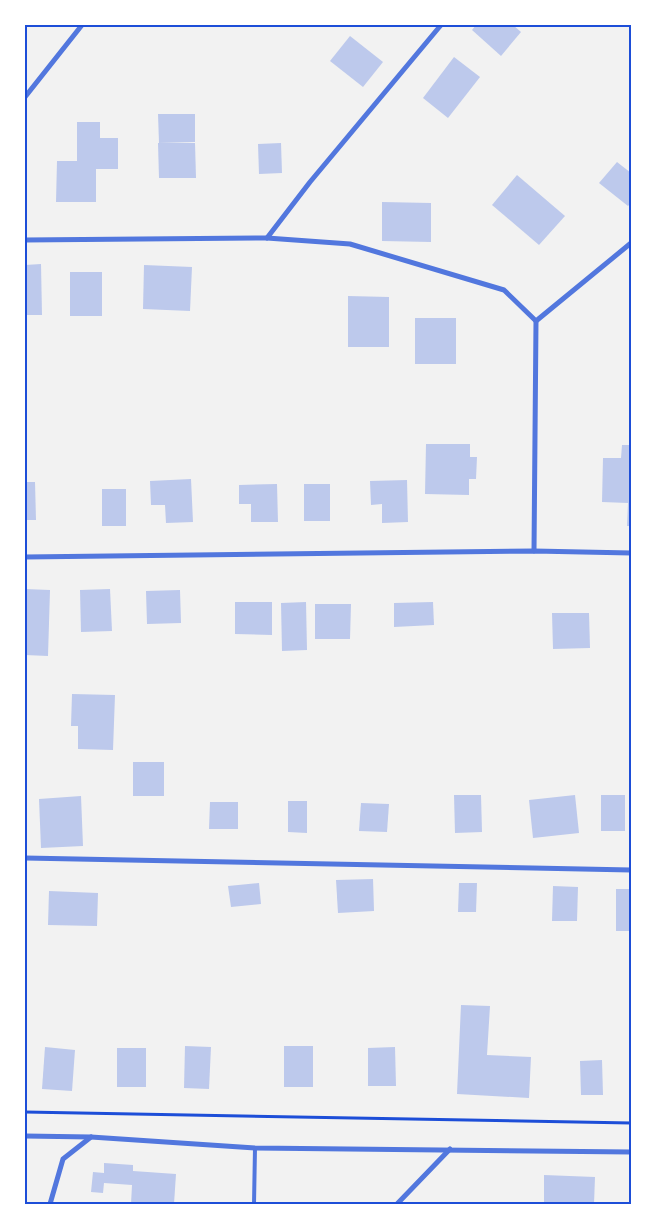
<svg xmlns="http://www.w3.org/2000/svg" width="656" height="1229" viewBox="0 0 656 1229" font-family="'IBM Plex Serif',serif">
<style>
.building{fill:#bdc9ec}
.lines{fill:none;stroke-linecap:round;stroke-linejoin:round}
.path{stroke:#1d4ed8;stroke-width:3}
.service{stroke:#5277de;stroke-width:4}
.minor{stroke:#5277de;stroke-width:5}
.neatline{fill:none;stroke:#1d4ed8;stroke-width:2}
</style>
<rect width="100%" height="100%" fill="#f2f2f2"/>
<g class="building">
<path d="M476,25h37l8,7 -20,24 -29,-26z"/>
<path d="M350,36l33,26 -20,25 -33,-26z"/>
<path d="M454,57l26,20 -32,41 -25,-20z"/>
<path d="M158,114h37v28l-36,1z"/>
<path d="M77,122h23v16h18v31h-22v33h-40l1,-41h20z"/>
<path d="M158,143h37l1,35h-37z"/>
<path d="M281,143l1,30 -23,1 -1,-30z"/>
<path d="M617,162l14,11v30l-3,3 -29,-23z"/>
<path d="M517,175l48,41 -26,29 -47,-40z"/>
<path d="M382,202l49,1v39l-49,-1z"/>
<path d="M41,264l1,51h-17v-50z"/>
<path d="M144,265l48,2 -2,44 -47,-2z"/>
<rect x="70" y="272" width="32" height="44"/>
<path d="M348,296l41,1v50h-41z"/>
<rect x="415" y="318" width="41" height="46"/>
<path d="M426,444h44v13h7l-1,22h-7v16l-44,-1z"/>
<path d="M622,445h9v81h-4l1,-23 -26,-1 1,-44h18z"/>
<path d="M191,479l2,43 -27,1 -1,-18h-14l-1,-24z"/>
<path d="M407,480l1,42 -26,1v-19l-11,1 -1,-24z"/>
<path d="M25,482h10l1,38h-11z"/>
<path d="M277,484l1,38h-27v-18h-12v-19z"/>
<rect x="304" y="484" width="26" height="37"/>
<rect x="102" y="489" width="24" height="37"/>
<path d="M25,589l25,1 -2,66 -23,-1z"/>
<path d="M110,589l2,42 -31,1 -1,-42z"/>
<path d="M180,590l1,33 -34,1 -1,-33z"/>
<path d="M235,602h37v33l-37,-1z"/>
<path d="M306,602l1,48 -25,1 -1,-48z"/>
<path d="M433,602l1,23 -40,2v-24z"/>
<path d="M315,604h36l-1,35h-35z"/>
<path d="M552,613h37l1,35 -37,1z"/>
<path d="M72,694l43,1 -2,55 -35,-1v-23h-7z"/>
<rect x="133" y="762" width="31" height="34"/>
<path d="M454,795h27l1,37 -27,1z"/>
<path d="M575,795l4,38 -46,5 -4,-38z"/>
<rect x="601" y="795" width="24" height="36"/>
<path d="M81,796l2,50 -42,2 -2,-49z"/>
<path d="M288,801h19v32l-19,-1z"/>
<path d="M210,802h28v27h-29z"/>
<path d="M361,803l28,1 -2,28 -28,-1z"/>
<path d="M373,879l1,32 -36,2 -2,-33z"/>
<path d="M259,883l2,21 -30,3 -3,-21z"/>
<path d="M459,883h18l-1,29h-18z"/>
<path d="M553,886l25,1 -1,34h-25z"/>
<rect x="616" y="889" width="15" height="42"/>
<path d="M49,891l49,2 -1,33 -49,-1z"/>
<path d="M461,1005l29,1 -3,49 44,2 -2,41 -72,-4z"/>
<path d="M185,1046l26,1 -2,42 -25,-1z"/>
<rect x="284" y="1046" width="29" height="41"/>
<path d="M45,1047l30,3 -3,41 -30,-2z"/>
<path d="M395,1047l1,39h-28v-38z"/>
<rect x="117" y="1048" width="29" height="39"/>
<path d="M602,1060l1,35h-22l-1,-34z"/>
<path d="M104,1163l29,2v6l43,3 -2,30h-43l1,-19 -28,-2 -1,10 -12,-1 2,-20 11,1z"/>
<path d="M544,1175l51,2 -1,27h-50z"/>
</g>
<g class="lines">
<g class="path">
<path d="M25,1098v14"/>
<path d="M25,1112l606,11"/>
</g>
<path class="service" d="M254,1204l1,-56"/>
<g class="minor">
<path d="M25,97l57,-72"/>
<path d="M267,238l43,-56 131,-157"/>
<path d="M25,240l242,-2 83,6 154,46 32,31 95,-78"/>
<path d="M534,551l2,-230"/>
<path d="M25,557l509,-6 97,2"/>
<path d="M25,858l606,12"/>
<path d="M25,1136l66,1 164,11 376,4"/>
<path d="M50,1204l13,-45 28,-22"/>
<path d="M397,1204l53,-55"/>
</g>
</g>
<rect width="656" height="1229" fill="none" stroke="#ffffff" stroke-width="52"/>
<rect x="26" y="26" width="604" height="1177" class="neatline"/>
</svg>
